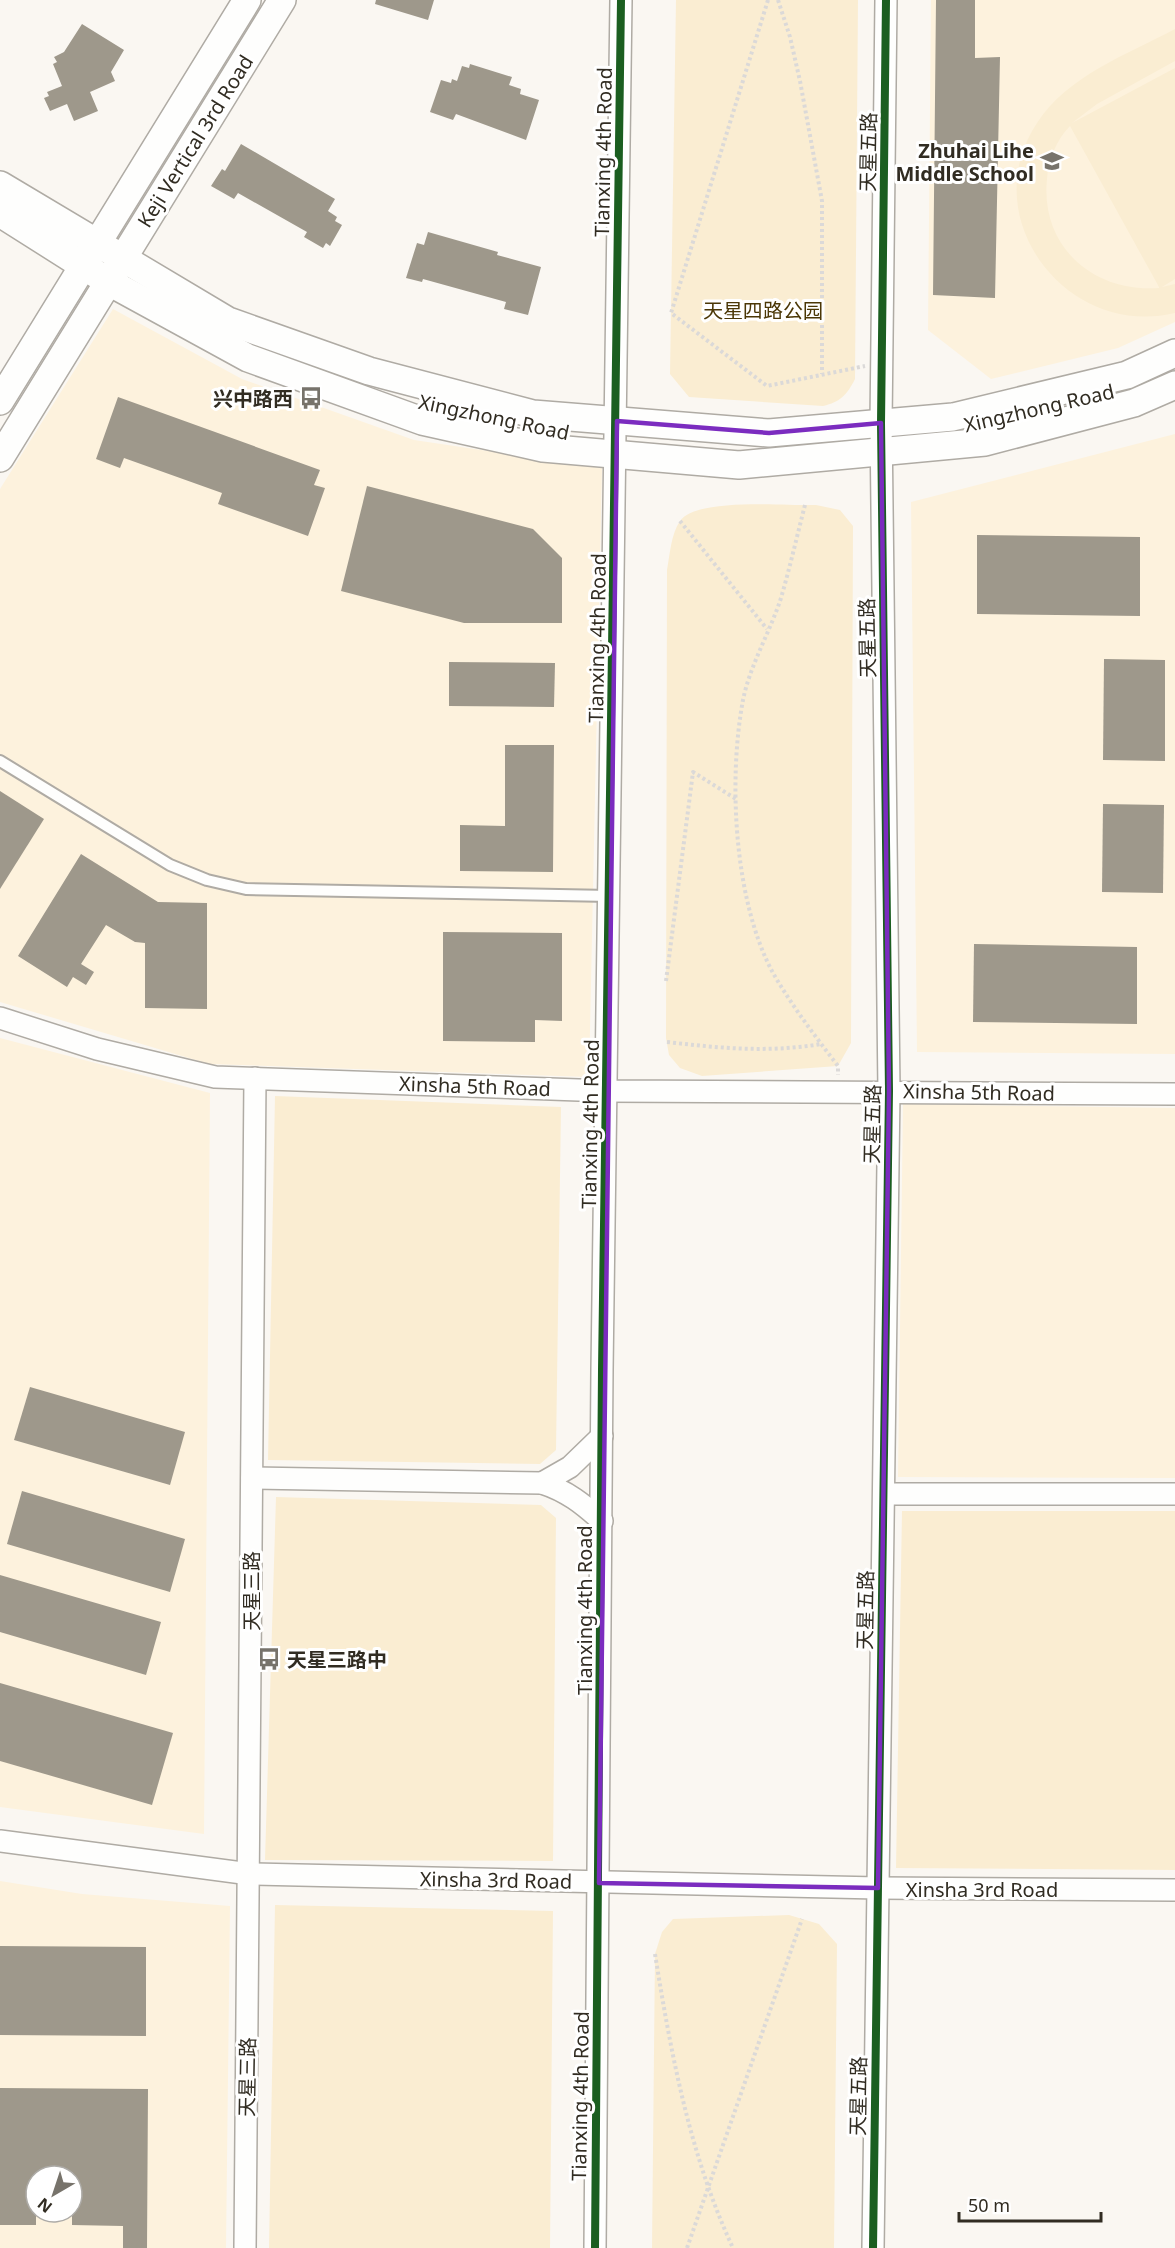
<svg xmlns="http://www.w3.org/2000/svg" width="1175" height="2248" viewBox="0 0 1175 2248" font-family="'Noto Sans','Noto Sans SC',sans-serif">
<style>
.built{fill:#fdf2dd;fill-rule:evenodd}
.green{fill:#faedd2;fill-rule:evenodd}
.building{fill:#9e988b}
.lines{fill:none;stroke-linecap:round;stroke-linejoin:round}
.service-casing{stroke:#afaba4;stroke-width:14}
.minor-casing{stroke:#afaba4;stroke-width:24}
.tertiary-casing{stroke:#afaba4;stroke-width:30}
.path{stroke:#dbd9d8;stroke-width:4;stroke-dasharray:3 3;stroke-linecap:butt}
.service{stroke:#fefefd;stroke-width:10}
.minor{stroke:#fefefd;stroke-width:21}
.tertiary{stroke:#fefefd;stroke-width:27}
.cycleway-casing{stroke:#fff;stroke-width:11}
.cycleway{stroke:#1b5e20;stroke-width:8}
.marked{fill:none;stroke:#7b2cbf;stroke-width:4.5;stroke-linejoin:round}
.labels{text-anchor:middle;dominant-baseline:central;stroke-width:6;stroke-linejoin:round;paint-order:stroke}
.street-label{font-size:20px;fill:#312c22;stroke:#fff}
.poi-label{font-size:20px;font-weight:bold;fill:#312c22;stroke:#fff;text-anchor:end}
.park-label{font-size:20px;fill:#4b3706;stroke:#fff}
</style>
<rect width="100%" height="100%" fill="#faf7f2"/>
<g class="built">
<path d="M931,0h244v322l-57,26 -127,31 -63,-49z"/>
<path d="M113,309l129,70 172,61 188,28 -13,609 -380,-13 -209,-62v-513z"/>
<path d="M1175,434v620l-258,-2 -6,-550z"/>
<path d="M0,1038l210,55 -6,741 -204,-27z"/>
<path d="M903,1104l272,4v370l-277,-1z"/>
<path d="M0,1881l82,13 148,12 -4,342h-226zM36,2176h36v36h-36z"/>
</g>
<g class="green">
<path d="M676,0h182l-3,379c-8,16 -15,23 -32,27l-134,-9 -19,-23z"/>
<path d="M1175,29v32l-78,43 -25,19 103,-55v211l-13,8 13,-3v29c-108,26 -201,-95 -138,-190 30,-47 91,-69 138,-94zM1070,126l89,161v1c-65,5 -119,-41 -112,-109 1,-19 10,-40 23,-53z"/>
<path d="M816,505l24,5 13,16 -2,517 -13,23 -136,10 -22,-8 -11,-13 -3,-17 1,-468c3,-16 4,-36 13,-49 17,-24 107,-15 136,-16z"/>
<path d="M275,1096l286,11 -5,343 -16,14 -272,-4z"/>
<path d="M276,1497l265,8 15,13 -3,343 -288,-1z"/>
<path d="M902,1511h273v359l-279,-2z"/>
<path d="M275,1905l278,6 -3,337h-281z"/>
<path d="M789,1915l30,9 18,20 -3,304h-182l3,-294 7,-22 11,-13z"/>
</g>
<g class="building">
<path d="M376,0h58l-6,20 -53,-16z"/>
<path d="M936,0h39v58l25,-1 -5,241 -62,-3z"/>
<path d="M82,24l42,26 -13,22 4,9 -25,11 8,19 -24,10 -7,-17 -17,7 -6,-13 5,-2 -2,-4 15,-6 -9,-22 4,-2 -3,-5 10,-5z"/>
<path d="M470,64l42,13 -3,8 12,4 -1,5 19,6 -13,40 -70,-26 -3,6 -23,-8 11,-32 10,3 1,-4 5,2 5,-15 7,2z"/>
<path d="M241,144l94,55 -7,12 9,6 -2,4 7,4 -12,21 -4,-3 -3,5 -19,-11 3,-5 -69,-39 -4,6 -23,-13 11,-17 3,2z"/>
<path d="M428,232l70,20 -1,3 44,12 -13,48 -24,-6 2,-7 -83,-23 -1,3 -16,-4 11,-35 7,2z"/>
<path d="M118,397l202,73 -6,15 11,3 -17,48 -90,-32 4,-11 -98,-35 -4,10 -24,-9z"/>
<path d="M367,486l166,43 29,29v65h-98l-123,-32z"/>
<path d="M977,535l163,2v79l-163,-2z"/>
<path d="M1104,659l61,1v101l-62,-1z"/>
<path d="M449,662l106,1 -1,44 -105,-1z"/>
<path d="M505,745h49l-1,127 -93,-1v-46l45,1z"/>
<path d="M0,791l44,28 -44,70z"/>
<path d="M1103,804l61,1 -1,88 -61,-1z"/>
<path d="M81,854l77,48 49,1v106l-62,-1v-65l-10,-1 -29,-17 -25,39 13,8 -8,13 -13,-8 -6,10 -49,-31z"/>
<path d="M443,932l119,1v88l-27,-1v22l-92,-1z"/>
<path d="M974,944l163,3v77l-164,-2z"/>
<path d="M30,1387l155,45 -15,53 -156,-45z"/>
<path d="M22,1491l163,48 -15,53 -163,-48z"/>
<path d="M0,1575l161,47 -15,53 -146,-43z"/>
<path d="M0,1683l173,50 -21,72 -152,-44z"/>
<path d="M0,1946l146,1v89l-146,-1z"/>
<path d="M0,2088l148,1 -1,159h-24v-22l-51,-1v-49h-36v49h-36z"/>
</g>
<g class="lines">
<g class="service-casing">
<path id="service" d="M0,761l170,104 37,15 39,9 364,7"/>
</g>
<g class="minor-casing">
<g id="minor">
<path d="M0,1018l97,31 118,28 392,14 568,3"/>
<path d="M252,1478l290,5"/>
<path d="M884,1494h291"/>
<path d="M602,1521c-19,-17 -35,-30 -60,-38l28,-16 32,-31"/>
<path d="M0,1841l250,33 628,14 297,2"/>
<path d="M245,2248l10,-1170"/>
<path d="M595,2248l7,-878 19,-1370"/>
<path d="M873,2248l16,-1157 -8,-668 5,-423"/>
</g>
</g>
<g class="tertiary-casing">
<g id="tertiary">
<path d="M0,185l228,136 141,50 164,43 236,19 184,-16 174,-42 48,-22"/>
<path d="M0,213l109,69 139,76 174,63 121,27 196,17 246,-23 149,-39 41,-18"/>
<path d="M0,401l247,-401"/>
<path d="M0,458l282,-458"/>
</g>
</g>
<g class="path">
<path d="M768,0l-97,313 96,73 98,-20"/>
<path d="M778,0l12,37 10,44 22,120v173"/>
<path d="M805,505c-8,31 -15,62 -24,93 -11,34 -31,67 -38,102 -15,80 -9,201 30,273 19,33 42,63 65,93v9"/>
<path d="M680,521l87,108"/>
<path d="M666,981l27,-209 43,27"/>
<path d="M667,1042c52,6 101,11 154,2"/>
<path d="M655,1954c16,100 35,202 78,294"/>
<path d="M687,2248l115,-329"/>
</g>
<use href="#service" class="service"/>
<use href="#minor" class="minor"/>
<use href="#tertiary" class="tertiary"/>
<g class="cycleway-casing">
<g id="cycleway">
<path d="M595,2248l7,-878 19,-1370"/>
<path d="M873,2248l16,-1157 -8,-668 5,-423"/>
</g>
</g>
<use href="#cycleway" class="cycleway"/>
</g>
<path class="marked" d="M617,421l152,12 112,-10 8,668 -11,797 -279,-5z"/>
<defs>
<g id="school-bare" transform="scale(1.8)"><path d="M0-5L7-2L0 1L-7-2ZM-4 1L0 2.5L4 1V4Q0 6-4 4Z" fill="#77736b" stroke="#fff" stroke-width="2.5" paint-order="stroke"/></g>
<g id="bus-bare" transform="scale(1.8)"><path d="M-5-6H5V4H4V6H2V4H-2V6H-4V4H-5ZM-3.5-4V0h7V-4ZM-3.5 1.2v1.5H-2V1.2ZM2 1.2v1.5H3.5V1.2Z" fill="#77736b" stroke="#fff" stroke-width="2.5" paint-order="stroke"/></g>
</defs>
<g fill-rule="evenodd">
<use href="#school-bare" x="1052" y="161"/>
<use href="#bus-bare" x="311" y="398"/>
<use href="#bus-bare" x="269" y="1659"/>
</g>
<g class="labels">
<g class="street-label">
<text transform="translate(195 141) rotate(-58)">Keji Vertical 3rd Road</text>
<text transform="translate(603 152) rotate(-89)">Tianxing 4th Road</text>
<text transform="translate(868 152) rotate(-89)">天星五路</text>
<text transform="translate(1039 408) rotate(-13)">Xingzhong Road</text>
<text transform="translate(494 417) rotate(12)">Xingzhong Road</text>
<text transform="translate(597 638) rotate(-89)">Tianxing 4th Road</text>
<text transform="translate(867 638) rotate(-91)">天星五路</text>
<text transform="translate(475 1086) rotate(2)">Xinsha 5th Road</text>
<text transform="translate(979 1092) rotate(1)">Xinsha 5th Road</text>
<text transform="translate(590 1124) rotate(-89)">Tianxing 4th Road</text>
<text transform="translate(872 1124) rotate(-89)">天星五路</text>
<text transform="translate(251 1591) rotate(-90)">天星三路</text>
<text transform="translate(584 1610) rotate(-90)">Tianxing 4th Road</text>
<text transform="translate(865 1610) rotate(-89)">天星五路</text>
<text transform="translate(496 1880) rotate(1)">Xinsha 3rd Road</text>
<text x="982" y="1889">Xinsha 3rd Road</text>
<text transform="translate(247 2077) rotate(-89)">天星三路</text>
<text transform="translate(580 2096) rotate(-89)">Tianxing 4th Road</text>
<text transform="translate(858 2096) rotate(-89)">天星五路</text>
</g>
<g class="poi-label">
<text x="1034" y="150">Zhuhai Lihe<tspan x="1034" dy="23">Middle School</tspan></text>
<text x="293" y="398">兴中路西</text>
<text x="287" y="1659" text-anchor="start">天星三路中</text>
</g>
<g class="park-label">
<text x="763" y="310">天星四路公园</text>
</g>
</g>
<g transform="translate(54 2194) rotate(219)"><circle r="28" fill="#ffffff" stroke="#adaba7" stroke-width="1.5"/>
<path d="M0-4.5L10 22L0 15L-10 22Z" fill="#77736b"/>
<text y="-9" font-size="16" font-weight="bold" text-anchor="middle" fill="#312c22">N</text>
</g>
<path d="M959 2212v9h142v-9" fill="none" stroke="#312c22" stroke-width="3"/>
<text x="968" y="2212" font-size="18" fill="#312c22" stroke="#ffffff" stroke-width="4.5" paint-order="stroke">50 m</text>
</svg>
